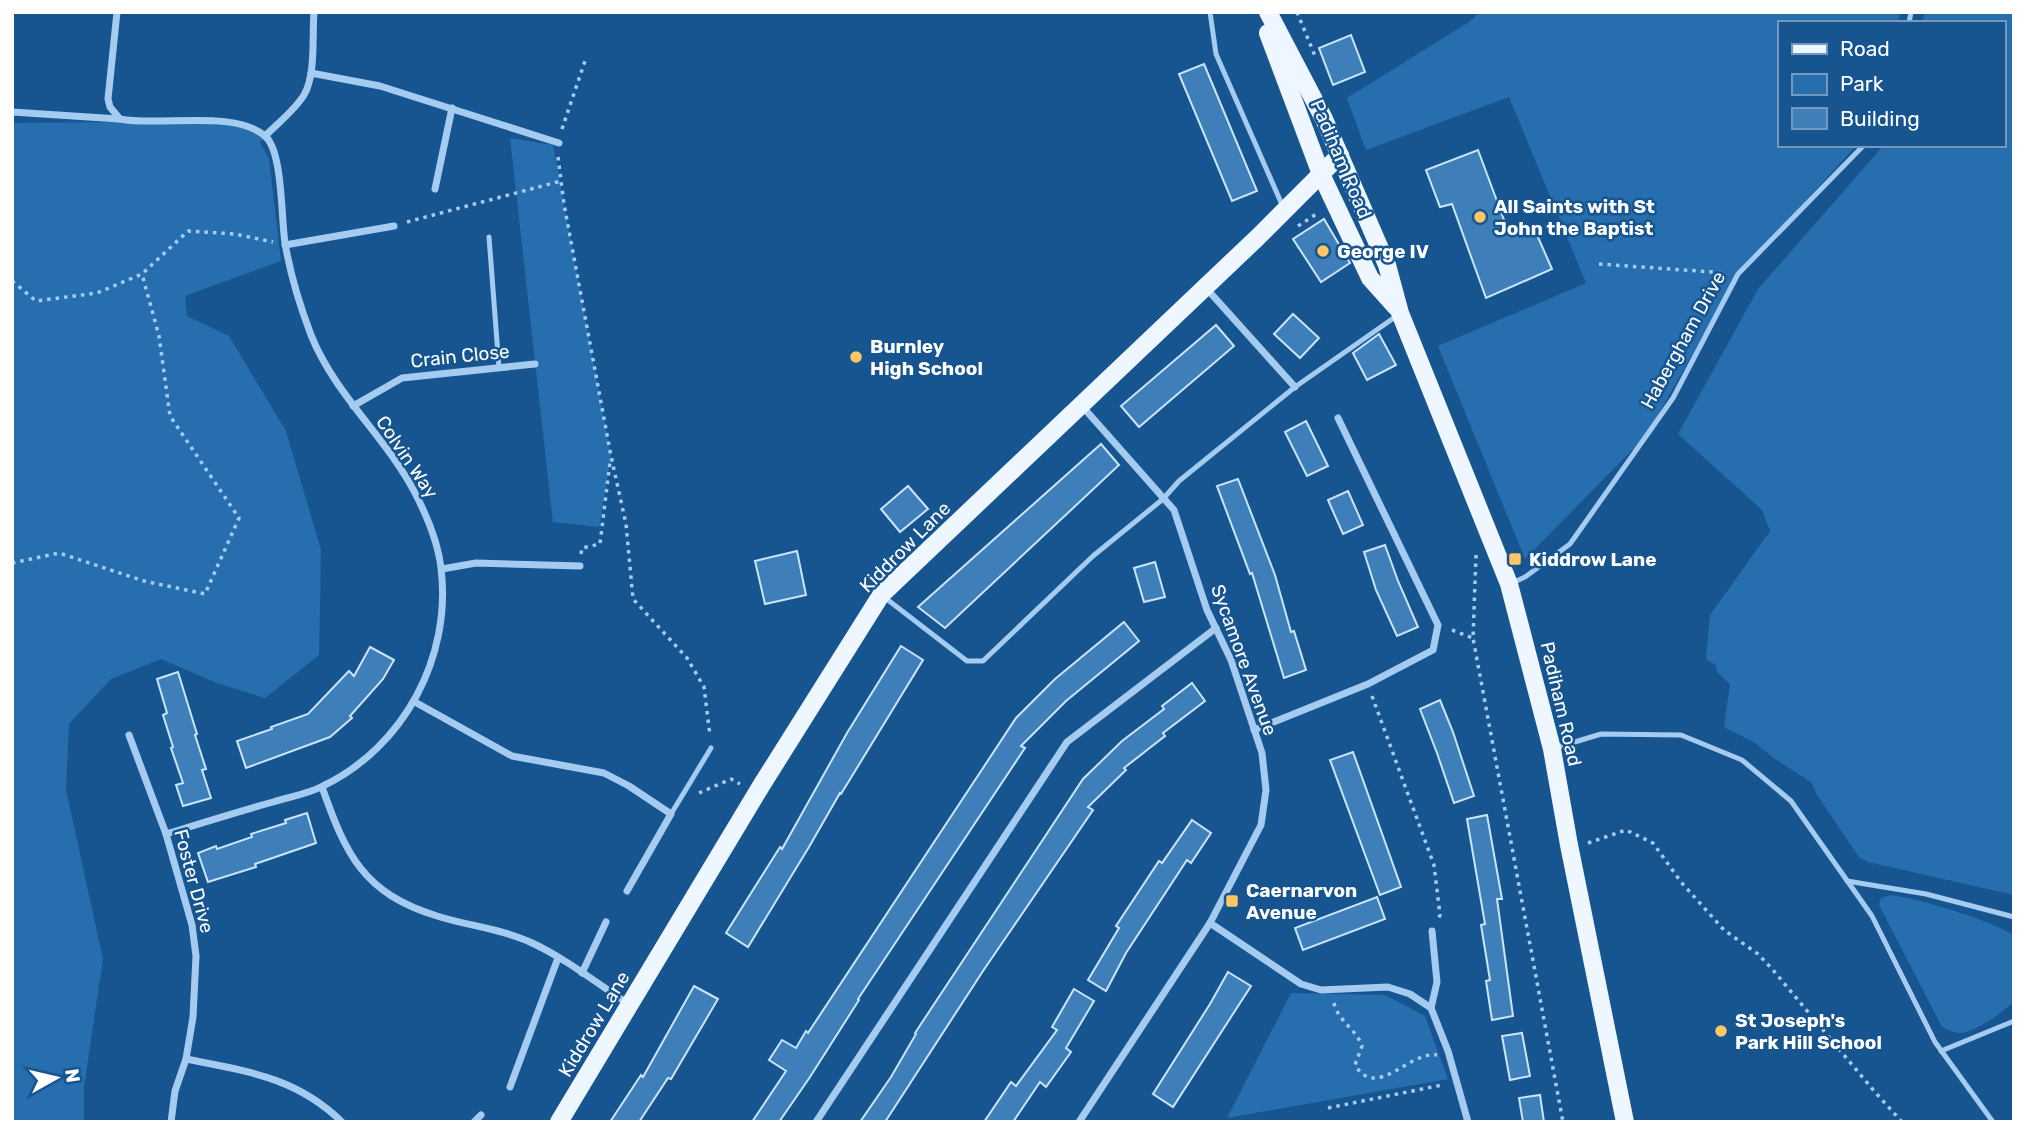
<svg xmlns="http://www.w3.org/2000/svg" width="2026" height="1134" viewBox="0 0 2026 1134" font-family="Rubik,sans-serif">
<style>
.green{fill:#266eae}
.building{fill:#3f7fb9;stroke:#cbe5fb;stroke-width:2}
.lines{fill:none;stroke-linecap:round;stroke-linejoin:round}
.path{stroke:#a5ccf0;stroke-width:3.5;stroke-dasharray:3.5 5;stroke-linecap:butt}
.service{stroke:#a5ccf0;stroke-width:5}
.minor{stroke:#a5ccf0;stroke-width:7}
.primary{stroke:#eef6ff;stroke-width:18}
.poi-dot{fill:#ffc664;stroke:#175591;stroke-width:2.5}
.labels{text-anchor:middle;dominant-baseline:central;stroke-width:5;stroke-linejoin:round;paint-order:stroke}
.street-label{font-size:19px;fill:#fff;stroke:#175591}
.poi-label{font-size:19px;font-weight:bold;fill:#fff;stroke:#175591;text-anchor:start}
</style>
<rect width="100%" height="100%" fill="#175591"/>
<g class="green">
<path d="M1479,12h421l-2,11h-119v122h78l-119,129 -92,162 -121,123 -87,-213 148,-63 -77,-186 -143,53 -19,-52 125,-78z"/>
<path d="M1924,12h90v883l-146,-33 -9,-5 -42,-62 -6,-13 -39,-25 -17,-14 -31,-16 6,-43 -13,-12 -1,-7 -10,-6 4,-44 60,-84 -8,-21 -84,-76 80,-145 126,-144h119v-122h-80z"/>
<path d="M227,121l38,15 -5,7 9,15 12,103 -96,35 2,20 42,20 57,95 35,119 -2,105 -54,43 -48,-15 -56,-24 -50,20 -42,45 -3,66 37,169 -19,128v35h-72v-999z"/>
<path d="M510,138l43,7 58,311 -12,71 -46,-5z"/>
<path d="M1890,895c32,4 96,24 124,40v66c-8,10 -42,33 -55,32 -6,0 -12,-4 -17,-6l-63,-122 2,-7z"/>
<path d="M1291,993l94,2 40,21 23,63 -221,39z"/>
</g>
<g class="building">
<path d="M1351,35l14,37 -32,13 -14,-37z"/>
<path d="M1204,64l53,127 -25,10 -53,-127z"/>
<path d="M1478,150l32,86 24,-8 18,41 -66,29 -34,-94 -12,3 -14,-37z"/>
<path d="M1324,219l26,44 -29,19 -28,-43z"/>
<path d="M1293,314l26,24 -19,20 -26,-24z"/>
<path d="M1216,325l18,21 -95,81 -18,-21z"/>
<path d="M1379,334l17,31 -29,15 -14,-27z"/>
<path d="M1306,421l22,45 -21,10 -22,-44z"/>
<path d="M1101,444l18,21 -174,163 -27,-21z"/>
<path d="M1238,479l37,96 16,57 3,-1 12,39 -22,8 -32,-105 -2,1 -33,-88z"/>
<path d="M908,486l20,23 -28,23 -19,-23z"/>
<path d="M1348,491l15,34 -20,9 -15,-34z"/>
<path d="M1385,545l13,36 20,46 -21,9 -21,-46 -12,-38z"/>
<path d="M797,551l9,44 -41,9 -10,-43z"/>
<path d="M1155,562l10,35 -21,5 -10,-34z"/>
<path d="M1124,622l15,19 -73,60 -45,45 4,2 -167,251 1,1 -49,77 -31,45h-27l34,-51 -17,-11 13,-20 14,8 10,-17 2,2 208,-315 39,-39z"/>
<path d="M901,646l22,14 -82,134 -1,-1 -31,54 -61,100 -22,-14 54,-86 2,2 65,-116z"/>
<path d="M370,647l24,13 -11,19 -33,37 2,2 -22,19 -84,31 -9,-27 35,-12 -1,-2 37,-13 41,-43 5,5z"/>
<path d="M178,672l19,62 -2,1 11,34 -4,1 9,28 -28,8 -7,-21 7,-2 -12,-35 2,-1 -10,-32 4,-2 -10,-34z"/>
<path d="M1192,683l13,18 -42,32 2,3 -41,32 2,2 -38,37 5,3 -110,161 -98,151h-25l31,-45 25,-43 -1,-1 168,-254 39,-38 42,-32 -2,-3z"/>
<path d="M1440,700l13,32 21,64 -20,7 -17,-50 -17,-44z"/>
<path d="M1353,752l48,135 -21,8 -50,-135z"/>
<path d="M307,813l9,30 -61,21 1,3 -48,15 -10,-29 18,-7 1,3 35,-12 -1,-3 35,-11 -1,-3z"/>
<path d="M1487,815l15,84h-5l16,117 -21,4 -6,-39 4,-1 -9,-55 4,-1 -18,-105z"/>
<path d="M1192,820l19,13 -20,30 -4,-3 -61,93 -20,38 -18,-11 31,-52 -3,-2 43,-65 3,2z"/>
<path d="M1377,897l8,22 -82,31 -8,-22z"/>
<path d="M1228,972l23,14 -78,121 -20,-13 57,-90z"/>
<path d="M694,986l24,13 -47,80 -3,-1 -29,44h-29l31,-47 2,2z"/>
<path d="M1074,989l20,12 -28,47 5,4 -25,35 -6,-5 -27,40h-29l27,-40 5,4 41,-56 -5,-3z"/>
<path d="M1522,1033l8,43 -20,4 -8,-44z"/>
<path d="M1540,1095l4,27h-21l-4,-24z"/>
</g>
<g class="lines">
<g class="path">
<path d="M1297,12l18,44"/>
<path d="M562,129l24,-71"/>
<path d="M558,157l6,47 47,252 15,68 7,75 54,59 17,29 6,49"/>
<path d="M407,222l154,-41"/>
<path d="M1298,226l20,-13"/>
<path d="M1599,264l127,9"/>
<path d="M12,281l24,20 61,-8 45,-19 46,-43 47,3 38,8"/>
<path d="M581,554l1,-6 18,-4 10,-82"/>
<path d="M1476,555l-3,83 90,484"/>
<path d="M12,563l47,-10 85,28 61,13 34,-76 -69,-102 -11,-80 -17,-62"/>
<path d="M1452,630l21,8"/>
<path d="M1372,696l62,169 6,50 -3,6"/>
<path d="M699,793l32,-14 9,5"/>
<path d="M1588,843l38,-13 27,13 28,39 43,48 34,24 15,16 101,121 28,31"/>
<path d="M1334,1003c4,18 22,26 28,43l-7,19c22,36 53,-14 82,-10"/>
<path d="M1328,1108l114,-23"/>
</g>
<g class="service">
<path d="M1210,12l6,42 67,153"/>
<path d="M1909,23l2,-11"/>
<path d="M489,237l10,131"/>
<path d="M1512,583l13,-6 45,-33 103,-146 65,-124 126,-129"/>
<path d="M884,597l83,64h16l110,-105 70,-57 16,-18 116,-94 103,-72"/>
<path d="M1555,748l46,-14 80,1 61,25 49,41 81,115 63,126 58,80"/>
<path d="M671,814l40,-66"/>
<path d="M1847,881l79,13 88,23"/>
<path d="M1941,1051l73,-30"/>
</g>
<g class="minor">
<path d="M117,12l-9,87 2,8 10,12c39,8 114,-10 145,17 18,15 16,83 20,107 5,30 15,63 26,92 24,60 75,102 104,158 12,23 23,49 26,75 11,89 -37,179 -118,218 -15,8 -34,11 -50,16 -36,10 -71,21 -107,32"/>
<path d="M311,73l69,13 179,57"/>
<path d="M12,112l107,7"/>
<path d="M265,136c13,-13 29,-25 39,-41 12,-20 8,-59 10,-83"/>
<path d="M435,189l17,-81"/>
<path d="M285,245l109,-19"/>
<path d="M1206,288l89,99"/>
<path d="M353,406l49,-28 133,-14"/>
<path d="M442,569l34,-6 104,3"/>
<path d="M415,702l97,54 92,17 25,13 42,28 -44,77"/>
<path d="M1254,730l114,-46 65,-34 5,-25 -100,-207"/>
<path d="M129,735l37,99 26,91 4,31 -3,61 -7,42 -11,32 -4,31"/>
<path d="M322,787c24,68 41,106 115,129 31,10 62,12 93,26 35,16 68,42 100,63"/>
<path d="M1210,923l91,61 20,6 67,-3 22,7 21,14 17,43 20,71"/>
<path d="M582,973l24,-51"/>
<path d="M1431,1008l6,-26 -5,-51"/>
<path d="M186,1059c60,12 110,18 156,63"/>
<path d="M510,1087l48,-129"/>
<path d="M474,1122l7,-7"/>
<path d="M816,1122l251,-380 149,-114"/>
<path d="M1079,1122l131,-199 51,-98 5,-35 -4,-37 -31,-93 -24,-50 -33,-100 -92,-104"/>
</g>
<g class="primary">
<path d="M1268,12l56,107 63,146 13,48 109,271 43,165 17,96 56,277"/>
<path d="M1268,33l53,141 49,104 26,29"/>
<path d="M559,1122l202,-336 120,-191 377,-358 82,-82"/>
</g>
</g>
<g class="poi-dot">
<circle cx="1480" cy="217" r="7"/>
<circle cx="1323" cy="251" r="7"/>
<circle cx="856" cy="357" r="7"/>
<rect x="1508" y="552" width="14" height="14" rx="3.5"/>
<rect x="1225" y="894" width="14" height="14" rx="3.5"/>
<circle cx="1721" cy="1031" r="7"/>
</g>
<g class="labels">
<g class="street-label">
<text transform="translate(1341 159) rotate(67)">Padiham Road</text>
<text transform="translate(1683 340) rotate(-61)">Habergham Drive</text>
<text transform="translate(460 356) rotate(-6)">Crain Close</text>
<text transform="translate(407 457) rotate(56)">Colvin Way</text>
<text transform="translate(905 547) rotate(-45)">Kiddrow Lane</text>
<text transform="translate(1244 660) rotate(70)">Sycamore Avenue</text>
<text transform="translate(1561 704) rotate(77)">Padiham Road</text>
<text transform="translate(194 881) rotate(75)">Foster Drive</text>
<text transform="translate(594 1024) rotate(-59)">Kiddrow Lane</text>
</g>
<g class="poi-label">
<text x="1494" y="206">All Saints with St<tspan x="1494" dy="22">John the Baptist</tspan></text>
<text x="1337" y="251">George IV</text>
<text x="870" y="346">Burnley<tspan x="870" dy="22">High School</tspan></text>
<text x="1529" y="559">Kiddrow Lane</text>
<text x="1246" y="890">Caernarvon<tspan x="1246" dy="22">Avenue</tspan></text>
<text x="1735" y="1020">St Joseph's<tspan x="1735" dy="22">Park Hill School</tspan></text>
</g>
</g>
<rect width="2026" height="1134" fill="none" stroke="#ffffff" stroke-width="28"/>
<rect x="1778" y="21" width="228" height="126" fill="#175591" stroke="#7499bd" stroke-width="2"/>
<rect x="1792" y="44" width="35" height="10" fill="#eef6ff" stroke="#7499bd" stroke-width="2"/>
<text x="1840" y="56" font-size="21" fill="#ffffff">Road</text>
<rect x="1792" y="74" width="35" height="21" fill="#266eae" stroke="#7499bd" stroke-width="2"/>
<text x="1840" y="91" font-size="21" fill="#ffffff">Park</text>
<rect x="1792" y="108" width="35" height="21" fill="#3f7fb9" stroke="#7499bd" stroke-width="2"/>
<text x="1840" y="126" font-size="21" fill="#ffffff">Building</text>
<g transform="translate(56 1078) rotate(82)" stroke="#175591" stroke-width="5" paint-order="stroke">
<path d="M0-5L12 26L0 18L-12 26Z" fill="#ffffff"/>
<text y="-10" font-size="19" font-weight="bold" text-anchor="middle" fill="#ffffff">N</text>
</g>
</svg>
